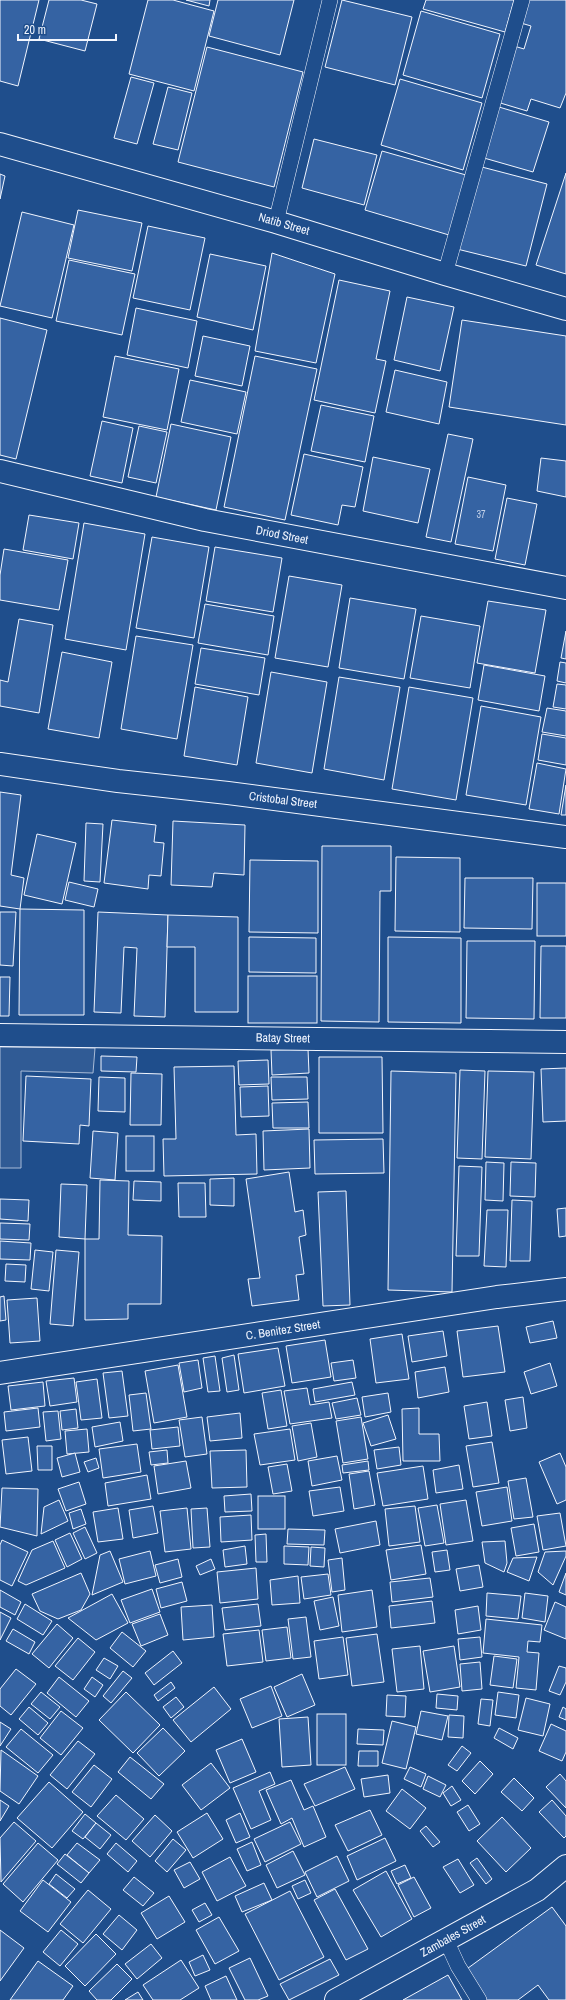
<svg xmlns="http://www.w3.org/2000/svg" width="566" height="2000" viewBox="0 0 566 2000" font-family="'Archivo Narrow',sans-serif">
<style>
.built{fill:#305b95;stroke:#a8bbd7}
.building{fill:#3563a3;stroke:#f2f6ff}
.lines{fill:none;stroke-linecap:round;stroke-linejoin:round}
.lane-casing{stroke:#f2f6ff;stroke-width:16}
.street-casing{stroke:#f2f6ff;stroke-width:24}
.secondary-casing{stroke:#f2f6ff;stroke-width:24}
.lane{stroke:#1f4e8c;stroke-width:15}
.street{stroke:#1f4e8c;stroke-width:22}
.secondary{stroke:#1f4e8c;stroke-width:22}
.labels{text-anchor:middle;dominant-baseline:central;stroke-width:3;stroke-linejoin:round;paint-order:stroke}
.number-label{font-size:10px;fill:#c3d1e8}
.street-label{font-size:12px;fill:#f2f6ff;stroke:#1f4e8c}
</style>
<rect width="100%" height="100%" fill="#1f4e8c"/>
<path class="built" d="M0,1047l95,1 -2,25 -72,-2v97h-21z"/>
<g class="building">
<path d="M0,0h39l-21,86 -18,-5z"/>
<path d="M49,0h32l16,4 -12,47 -46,-12z"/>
<path d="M148,0h25l41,11 -20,80 -65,-17z"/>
<path d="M186,0h24l-1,6z"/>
<path d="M218,0h76l-14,55 -71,-19z"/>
<path d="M342,0l70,17 -17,68 -70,-18z"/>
<path d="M426,0h88l-9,32 -82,-23z"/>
<path d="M528,0h38v93l-6,15 -29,-9 -4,12 -30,-9 17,-56 10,3 7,-23 -10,-3z"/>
<path d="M421,11l79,23 -18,64 -79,-23z"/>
<path d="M207,47l96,25 -29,115 -96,-25z"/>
<path d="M131,77l23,6 -17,61 -23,-6z"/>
<path d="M400,79l82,24 -19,67 -82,-25z"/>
<path d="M168,87l24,6 -14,57 -25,-6z"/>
<path d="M499,107l50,15 -16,50 -49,-14z"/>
<path d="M314,139l63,16 -13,50 -62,-17z"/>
<path d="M382,151l84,24 -17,60 -84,-25z"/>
<path d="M478,166l69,18 -21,82 -69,-17z"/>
<path d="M566,173v101l-30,-9z"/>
<path d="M0,174l5,2 -5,23z"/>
<path d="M78,210l64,13 -10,48 -64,-13z"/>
<path d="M22,212l52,13 -22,93 -52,-12z"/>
<path d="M148,226l57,12 -15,72 -57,-12z"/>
<path d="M272,253l63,21 -19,89 -61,-12z"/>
<path d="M210,254l56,12 -13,64 -56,-13z"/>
<path d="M69,260l66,14 -13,61 -66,-14z"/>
<path d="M339,280l51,11 -14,68 10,2 -11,52 -61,-13z"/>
<path d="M407,297l47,10 -14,64 -46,-11z"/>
<path d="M136,308l61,13 -9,47 -61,-13z"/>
<path d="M0,318l47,12 -31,129 -16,-4z"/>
<path d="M462,320l104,16v89l-117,-18z"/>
<path d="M203,336l47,10 -8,40 -47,-10z"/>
<path d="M115,356l64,13 -12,61 -64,-13z"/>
<path d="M255,356l62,13 -32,151 -61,-13z"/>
<path d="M395,370l52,12 -8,42 -53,-12z"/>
<path d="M190,380l56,12 -9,42 -56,-12z"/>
<path d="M321,405l53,11 -9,46 -54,-11z"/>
<path d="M102,421l31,7 -11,55 -32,-7z"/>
<path d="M171,424l60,13 -15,73 -60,-13z"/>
<path d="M139,426l28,6 -11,51 -28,-6z"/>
<path d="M448,434l25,5 -22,103 -25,-5z"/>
<path d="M304,454l59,13 -8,40 -13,-2 -4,20 -47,-10z"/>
<path d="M373,457l57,12 -12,54 -55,-12z"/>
<path d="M541,458l25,3v36l-29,-6z"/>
<path d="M468,477l38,8 -13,66 -38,-7z"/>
<path d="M507,498l30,6 -12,61 -30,-6z"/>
<path d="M29,515l50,8 -6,36 -50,-9z"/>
<path d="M84,523l61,11 -19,116 -61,-11z"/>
<path d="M152,537l57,10 -15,91 -58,-10z"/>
<path d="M215,547l67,11 -9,54 -67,-11z"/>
<path d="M4,549l64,11 -9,50 -59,-10v-25z"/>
<path d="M289,576l53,9 -14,82 -53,-9z"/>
<path d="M350,598l66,11 -12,70 -65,-11z"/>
<path d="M488,601l58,9 -11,63 -58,-10z"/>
<path d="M205,604l69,12 -6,39 -70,-12z"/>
<path d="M421,616l59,10 -10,62 -60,-10z"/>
<path d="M19,619l34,6 -14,88 -39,-7v-26l8,2z"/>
<path d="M566,631v28l-5,-1z"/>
<path d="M136,636l57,9 -16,94 -56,-10z"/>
<path d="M201,648l64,10 -6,37 -64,-11z"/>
<path d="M62,652l50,10 -13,76 -51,-9z"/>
<path d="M560,662l6,1v20l-9,-2z"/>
<path d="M484,665l61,11 -6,35 -61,-11z"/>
<path d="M271,672l56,10 -15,91 -56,-10z"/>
<path d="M339,677l61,10 -16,93 -60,-11z"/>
<path d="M557,684l9,1v24l-13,-2z"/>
<path d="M195,687l53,10 -11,68 -53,-9z"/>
<path d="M409,687l64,11 -17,102 -64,-11z"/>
<path d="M481,706l60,11 -15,88 -60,-10z"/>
<path d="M547,708l19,3v25l-24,-4z"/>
<path d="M542,734l24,4v27l-28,-5z"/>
<path d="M537,763l29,6 -7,45 -30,-5z"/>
<path d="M566,785v30h-5z"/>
<path d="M0,792l21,3 -10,80 13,3 -4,31 -20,-3z"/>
<path d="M112,820l44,5 -2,17 10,1 -3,33 -12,-1 -1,14 -44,-6z"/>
<path d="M173,821l72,4 -1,50 -30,-2 -2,14 -41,-2z"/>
<path d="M86,823l17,1 -3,58 -16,-1z"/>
<path d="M37,834l39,9 -14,61 -38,-9z"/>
<path d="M322,846h69v45h-11l-1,131 -58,-1z"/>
<path d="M396,857l64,1v74l-65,-1z"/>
<path d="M250,860l68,1v72l-69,-1z"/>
<path d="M465,878h68l-1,51 -68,-1z"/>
<path d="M69,882l29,7 -4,18 -29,-7z"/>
<rect x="537" y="883" width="29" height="53"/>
<path d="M20,909l64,1v105h-65z"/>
<path d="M0,912h16l-3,54 -13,-1z"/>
<path d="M98,912l70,3 -3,102 -31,-1 3,-68 -13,-1 -3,66 -27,-1z"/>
<path d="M168,915l70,2v95h-43v-65h-28z"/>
<path d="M249,937l67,1v35l-67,-1z"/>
<path d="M388,937l73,1v85l-73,-1z"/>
<path d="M467,941h68l-1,78 -68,-1z"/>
<path d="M541,946h25v72h-26z"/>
<rect x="248" y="976" width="69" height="47"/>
<path d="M0,977h10l-1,39h-9z"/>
<path d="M308,1049l1,24 -37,2 -1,-25z"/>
<path d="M101,1056l36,1 -1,15 -35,-1z"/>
<path d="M319,1057h63l1,76h-64z"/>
<path d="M268,1060l1,24 -30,1 -1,-24z"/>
<path d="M234,1066l2,69 20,-1 1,40 -93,2 -1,-37h13l-2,-72z"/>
<path d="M566,1068v53l-23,1 -2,-53z"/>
<path d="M460,1070l25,1 -3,88 -25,-1z"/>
<path d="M391,1071l65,2 -4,219 -64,-2z"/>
<path d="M488,1071l46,1 -3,87 -46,-2z"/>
<path d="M131,1073l31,1 -1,51h-31z"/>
<path d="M26,1076l65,3 -2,47 -9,-1 -1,19 -56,-3z"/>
<path d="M99,1077l26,1v34l-27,-1z"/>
<path d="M271,1077h36l1,22 -36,1z"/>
<path d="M268,1086l1,30 -28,1 -1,-30z"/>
<path d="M308,1102l1,26h-36l-1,-25z"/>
<path d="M309,1129l1,39 -46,2 -1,-39z"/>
<path d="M93,1131l25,2 -3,47 -25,-2z"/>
<rect x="126" y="1136" width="28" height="35"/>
<path d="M383,1139l1,34 -69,1 -1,-34z"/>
<path d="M486,1162l18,1 -1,38 -18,-1z"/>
<path d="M511,1162l25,1 -1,34 -25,-1z"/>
<path d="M459,1166l23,1 -3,89h-23z"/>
<path d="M289,1172l6,40 8,-2 3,25 -7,2 5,37 -8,1 3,25 -47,6 -4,-27 12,-1 -14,-99z"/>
<path d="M234,1178v28l-24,-1v-26z"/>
<path d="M100,1180l29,1 -1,54 34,1 -1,68h-33v15l-43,1v-81h14z"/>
<path d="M134,1181l27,1v19l-28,-1z"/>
<path d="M178,1183h27l1,34h-27z"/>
<path d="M61,1184l26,1 -2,54 -26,-2z"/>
<path d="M346,1191l4,114 -27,1 -5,-114z"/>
<path d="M0,1199l29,1 -1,21 -28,-2z"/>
<path d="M512,1200l20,1 -2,60h-20z"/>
<path d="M566,1208v28l-7,1 -2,-28z"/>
<path d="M487,1210h21l-2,57 -22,-1z"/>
<path d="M0,1223l30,1 -1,16 -29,-1z"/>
<path d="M0,1241l31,2 -1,17 -30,-1z"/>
<path d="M35,1250l18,2 -4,39 -18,-2z"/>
<path d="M56,1250l23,2 -6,74 -23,-2z"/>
<path d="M6,1264l20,1 -1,17 -20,-1z"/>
<path d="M4,1296l2,24 -6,1v-24z"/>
<path d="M37,1298l3,43 -30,2 -3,-43z"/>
<path d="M553,1321l4,17 -27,5 -4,-16z"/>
<path d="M498,1326l7,46 -42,5 -6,-46z"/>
<path d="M443,1331l4,25 -35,6 -4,-26z"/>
<path d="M402,1334l7,45 -33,4 -6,-44z"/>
<path d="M325,1340l6,37 -39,6 -6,-37z"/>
<path d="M278,1348l7,38 -41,7 -6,-39z"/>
<path d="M234,1355l5,35 -12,2 -5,-34z"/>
<path d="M215,1356l5,35 -12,1 -5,-34z"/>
<path d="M198,1360l4,28 -18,4 -5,-29z"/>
<path d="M353,1360l3,18 -22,3 -3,-18z"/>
<path d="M550,1363l7,23 -26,8 -7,-22z"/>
<path d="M178,1365l9,52 -33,6 -9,-52z"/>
<path d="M445,1367l4,25 -31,6 -3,-26z"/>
<path d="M122,1371l6,45 -19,2 -6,-45z"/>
<path d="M74,1378l3,24 -27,4 -4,-25z"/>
<path d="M97,1379l5,39 -21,2 -5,-38z"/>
<path d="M43,1382l2,24 -34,4 -3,-24z"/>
<path d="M352,1382l3,13 -40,7 -2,-13z"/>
<path d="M307,1388l3,17 19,-3 3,16 -42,6 -6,-33z"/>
<path d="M281,1390l6,36 -19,3 -6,-36z"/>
<path d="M146,1393l5,36 -18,2 -4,-36z"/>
<path d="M388,1393l3,19 -26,5 -3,-20z"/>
<path d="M523,1397l4,31 -17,3 -5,-31z"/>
<path d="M357,1398l4,17 -25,4 -4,-16z"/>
<path d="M487,1402l5,34 -23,3 -5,-33z"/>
<path d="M38,1408l2,19 -34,4 -2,-19z"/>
<path d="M419,1408v26h20l1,27h-37l-1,-52z"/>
<path d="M76,1409l2,19 -16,2 -2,-19z"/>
<path d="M58,1411l3,28 -15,2 -3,-29z"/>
<path d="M240,1413l2,25 -32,3 -3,-24z"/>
<path d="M388,1415l8,24 -25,7 -8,-23z"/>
<path d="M202,1417l5,37 -22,3 -6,-37z"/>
<path d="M361,1417l7,42 -25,4 -7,-42z"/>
<path d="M120,1422l3,19 -28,6 -3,-20z"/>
<path d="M311,1423l6,34 -19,4 -6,-35z"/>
<path d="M178,1427l2,19 -28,3 -2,-19z"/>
<path d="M87,1429l2,23 -22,2 -2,-23z"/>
<path d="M290,1429l5,31 -35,5 -6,-31z"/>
<path d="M28,1437l4,34 -26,3 -4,-34z"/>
<path d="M492,1442l7,41 -26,4 -7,-41z"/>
<path d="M137,1444l4,28 -38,6 -4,-29z"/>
<path d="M37,1446h15v24h-14z"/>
<path d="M399,1447l2,18 -24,4 -3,-19z"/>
<path d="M167,1450l1,13 -17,2 -2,-13z"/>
<path d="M246,1450l1,37 -35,1 -2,-37z"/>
<path d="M75,1453l5,19 -18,5 -5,-19z"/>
<path d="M560,1453l6,14v33l-9,4 -18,-42z"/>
<path d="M337,1456l5,24 -30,6 -4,-25z"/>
<path d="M96,1458l3,10 -11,4 -4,-10z"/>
<path d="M186,1461l5,27 -33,6 -4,-28z"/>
<path d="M368,1461l1,9 -26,3 -1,-8z"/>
<path d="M287,1464l5,27 -19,3 -5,-27z"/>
<path d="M459,1465l4,24 -27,4 -3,-23z"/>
<path d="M423,1466l5,33 -45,7 -6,-33z"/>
<path d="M369,1471l6,34 -21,4 -5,-35z"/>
<path d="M147,1475l4,24 -43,7 -3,-23z"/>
<path d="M526,1478l7,39 -19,2 -6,-38z"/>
<path d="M79,1482l7,22 -20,7 -8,-22z"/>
<path d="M340,1487l4,24 -31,5 -4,-25z"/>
<path d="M507,1487l5,34 -30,5 -6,-34z"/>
<path d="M2,1488l36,1 -1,47 -37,-9z"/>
<path d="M251,1494l1,17 -27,1 -1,-16z"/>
<rect x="258" y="1496" width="27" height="33"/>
<path d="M59,1500l9,21 -27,13 3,-27z"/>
<path d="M466,1500l7,41 -27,4 -6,-41z"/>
<path d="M437,1505l7,38 -19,3 -7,-38z"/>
<path d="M153,1506l5,27 -25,5 -4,-28z"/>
<path d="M415,1506l5,36 -31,4 -4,-37z"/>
<path d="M118,1508l5,31 -25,3 -5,-30z"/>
<path d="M187,1508l4,41 -26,3 -5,-41z"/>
<path d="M207,1508l3,39 -17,1 -2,-39z"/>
<path d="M81,1509l5,15 -13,5 -4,-16z"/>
<path d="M560,1513l6,33 -23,4 -6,-34z"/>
<path d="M251,1515l1,25 -31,2 -1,-25z"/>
<path d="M376,1521l4,24 -40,8 -5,-24z"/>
<path d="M534,1524l5,28 -23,4 -5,-28z"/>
<path d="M85,1527l12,26 -12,6 -12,-26z"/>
<path d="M288,1529l37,1 -1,15 -37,-1z"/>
<path d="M70,1533l12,26 -15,8 -12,-27z"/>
<path d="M266,1534l1,28h-11l-1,-27z"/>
<path d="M2,1540l26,12 -16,34 -12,-6v-35z"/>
<path d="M53,1541l12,27 -39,17 -8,-4 14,-31z"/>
<path d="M505,1541l2,22 -3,9 -19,-9 -3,-21z"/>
<path d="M421,1545l5,29 -35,6 -5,-30z"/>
<path d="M245,1546l2,18 -22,3 -2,-17z"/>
<path d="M284,1546l25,1 -1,18 -24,-1z"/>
<path d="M311,1547l14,1 -1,19 -14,-1z"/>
<path d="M447,1550l3,20 -15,2 -3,-20z"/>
<path d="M110,1551l13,31 -31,13 8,-40z"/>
<path d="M150,1551l6,25 -31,8 -6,-25z"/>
<path d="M566,1551v5l-13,29 -15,-13 7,-20z"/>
<path d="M537,1557l-8,24 -22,-9 6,-14z"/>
<path d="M342,1558l3,32 -13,2 -4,-32z"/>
<path d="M178,1559l4,18 -22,6 -5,-18z"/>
<path d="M211,1559l4,10 -15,6 -4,-9z"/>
<path d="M479,1565l4,22 -23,4 -4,-22z"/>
<path d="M256,1568l2,31 -38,4 -3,-31z"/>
<path d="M81,1573l9,21 -9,16 -23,9 -18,-8 -8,-17z"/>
<path d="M566,1573v22l-7,-3z"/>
<path d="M328,1574l3,21 -27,4 -3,-22z"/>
<path d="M298,1576l2,27 -28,2 -2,-25z"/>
<path d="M430,1578l3,19 -41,5 -2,-20z"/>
<path d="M182,1582l5,19 -26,7 -5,-19z"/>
<path d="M152,1589l8,23 -30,11 -9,-23z"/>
<path d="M0,1590l21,12 -6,13 -15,-8z"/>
<path d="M372,1590l5,37 -35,5 -4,-37z"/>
<path d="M487,1593l34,3 -3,23 -32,-3z"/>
<path d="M525,1593l23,3 -3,26 -23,-4z"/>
<path d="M112,1594l16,29 -32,17 -28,-22z"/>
<path d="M333,1597l6,29 -19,4 -6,-29z"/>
<path d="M432,1601l3,22 -44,5 -2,-22z"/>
<path d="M555,1602l11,5v32l-22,-9z"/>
<path d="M25,1604l27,17 -9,14 -26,-16z"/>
<path d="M258,1604l3,22 -36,4 -3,-22z"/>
<path d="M212,1605l2,32 -31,3 -2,-33z"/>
<path d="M478,1606l3,24 -23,4 -3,-24z"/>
<path d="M0,1612l11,6 -11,22z"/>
<path d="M160,1614l8,21 -27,11 -9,-22z"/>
<path d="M306,1617l5,40 -18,2 -5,-40z"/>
<path d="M486,1619l56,6 -2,17 -12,-1 -1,11 12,1 -3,37 -20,-2 3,-31 -36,-4z"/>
<path d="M57,1624l16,14 -24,30 -17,-14z"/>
<path d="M287,1627l4,31 -25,3 -4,-31z"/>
<path d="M13,1629l22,13 -6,12 -23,-13z"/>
<path d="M259,1630l4,32 -36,4 -4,-32z"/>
<path d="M122,1632l24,19 -13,16 -23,-19z"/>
<path d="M377,1634l7,48 -32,4 -6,-48z"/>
<path d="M343,1637l5,38 -29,4 -5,-38z"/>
<path d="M480,1637l2,20 -22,3 -2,-21z"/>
<path d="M78,1638l17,14 -22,28 -18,-14z"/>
<path d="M420,1646l4,43 -27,3 -5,-43z"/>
<path d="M454,1646l6,41 -30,5 -7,-41z"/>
<path d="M173,1651l9,12 -28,22 -9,-12z"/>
<path d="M494,1656l23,3 -4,29 -23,-3z"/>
<path d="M104,1658l14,8 -8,13 -14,-9z"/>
<path d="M480,1662l2,27 -20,2 -2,-27z"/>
<path d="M559,1666l7,2v14l-6,13 -11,-4z"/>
<path d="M16,1669l20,15 -25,31 -11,-9v-17z"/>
<path d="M123,1671l9,7 -21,25 -8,-7z"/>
<path d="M302,1674l13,31 -28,12 -13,-30z"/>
<path d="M59,1677l30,24 -13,16 -29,-24z"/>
<path d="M92,1677l11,8 -8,12 -11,-8z"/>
<path d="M171,1682l4,6 -17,13 -4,-6z"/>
<path d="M271,1686l11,30 -30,12 -12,-29z"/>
<path d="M214,1687l17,22 -40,33 -18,-22z"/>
<path d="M41,1692l19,15 -10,12 -19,-15z"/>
<path d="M126,1692l34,33 -27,28 -34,-33z"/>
<path d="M498,1692l21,3 -3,23 -21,-3z"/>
<path d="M437,1694l21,2 -1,14 -21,-2z"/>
<path d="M387,1695l19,1 -1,21 -19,-1z"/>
<path d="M176,1697l8,10 -13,11 -8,-11z"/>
<path d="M526,1698l24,6 -7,32 -25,-6z"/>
<path d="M481,1699l12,1 -3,26 -12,-2z"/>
<path d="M29,1707l19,16 -10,12 -19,-16z"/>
<path d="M563,1707l3,2v11l-7,-3z"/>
<path d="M61,1711l22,17 -22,27 -21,-17z"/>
<path d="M421,1711l27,5 -6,24 -26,-6z"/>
<rect x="317" y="1714" width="29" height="51"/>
<path d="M449,1715l15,1 -1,22 -15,-1z"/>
<path d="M308,1717l3,48 -29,2 -3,-48z"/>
<path d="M392,1721l24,6 -10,42 -24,-6z"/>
<path d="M0,1722l11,7 -11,17z"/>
<path d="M551,1724l15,7v21l-4,9 -23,-10z"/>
<path d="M163,1728l22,23 -26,25 -22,-23z"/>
<path d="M499,1728l19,10 -5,11 -19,-11z"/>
<path d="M21,1729l32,26 -15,18 -32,-26z"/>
<path d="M358,1729l26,1 -1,15 -26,-1z"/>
<path d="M242,1739l14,33 -26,11 -14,-33z"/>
<path d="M78,1741l17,13 -28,35 -17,-14z"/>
<path d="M462,1746l9,7 -14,18 -9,-6z"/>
<path d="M1,1750l37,26 -19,28 -19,-13z"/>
<path d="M359,1751h19v15h-20z"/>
<path d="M130,1757l34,27 -13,15 -33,-27z"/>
<path d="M480,1761l13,13 -18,20 -13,-13z"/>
<path d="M211,1763l19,25 -29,22 -19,-25z"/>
<path d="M94,1765l18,14 -21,28 -19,-15z"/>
<path d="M345,1767l10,22 -40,17 -11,-22z"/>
<path d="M410,1767l16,7 -5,13 -17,-8z"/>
<path d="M270,1772l5,12 -16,7 12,29 -20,9 -18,-41z"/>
<path d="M560,1774l6,7v27l-20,-21z"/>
<path d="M388,1775l2,18 -26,4 -3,-18z"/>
<path d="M428,1776l18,9 -6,12 -17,-8z"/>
<path d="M514,1778l20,20 -12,13 -21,-19z"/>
<path d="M291,1780l13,30 9,-4 13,31 -22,10 -12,-29 -11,6 -15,-34z"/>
<path d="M49,1782l34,30 -31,36 -35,-30z"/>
<path d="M452,1786l9,14 -10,6 -8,-13z"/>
<path d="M402,1789l24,19 -16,21 -24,-18z"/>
<path d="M116,1795l28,24 -18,21 -29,-24z"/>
<path d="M0,1800l9,6 -9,15z"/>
<path d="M552,1800l14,16v20l-2,2 -25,-26z"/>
<path d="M468,1805l12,19 -11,7 -12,-19z"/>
<path d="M370,1810l12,25 -34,16 -13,-26z"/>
<path d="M207,1813l16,26 -30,19 -16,-26z"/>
<path d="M240,1813l10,24 -14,6 -10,-23z"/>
<path d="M85,1814l11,9 -13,16 -11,-8z"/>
<path d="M155,1815l17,16 -22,26 -18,-16z"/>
<path d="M502,1817l29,31 -25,24 -29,-31z"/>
<path d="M14,1822l22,19 -35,41 -1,-44z"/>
<path d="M290,1822l11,22 -36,18 -11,-23z"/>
<path d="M96,1823l15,12 -11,14 -15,-12z"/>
<path d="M426,1826l14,16 -7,5 -13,-16z"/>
<path d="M385,1838l11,23 -39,19 -10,-24z"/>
<path d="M173,1839l13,11 -19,22 -12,-11z"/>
<path d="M252,1842l9,23 -14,6 -10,-22z"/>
<path d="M38,1843l20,17 -35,42 -20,-18z"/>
<path d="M77,1843l23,17 -11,13 -22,-18z"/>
<path d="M116,1843l21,18 -9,11 -21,-18z"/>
<path d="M293,1851l12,24 -28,13 -11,-23z"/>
<path d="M65,1854l24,19 -8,10 -24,-19z"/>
<path d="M337,1856l12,25 -32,16 -12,-25z"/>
<path d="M230,1857l16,29 -29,15 -15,-29z"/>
<path d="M477,1858l15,21 -6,5 -16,-21z"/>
<path d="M458,1859l16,26 -14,8 -17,-26z"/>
<path d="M190,1862l10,17 -16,9 -10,-18z"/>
<path d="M405,1865l6,13 -14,6 -6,-13z"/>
<path d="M386,1871l26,48 -31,18 -28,-47z"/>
<path d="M56,1874l19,15 -8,9 -18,-14z"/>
<path d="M134,1877l20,16 -11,13 -20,-16z"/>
<path d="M414,1877l17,31 -17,9 -16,-32z"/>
<path d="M43,1880l28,22 -23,30 -28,-21z"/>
<path d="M305,1880l6,13 -13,6 -6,-13z"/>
<path d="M264,1883l8,17 -30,12 -7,-16z"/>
<path d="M335,1889l33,60 -22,11 -32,-60z"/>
<path d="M88,1890l23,19 -28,34 -23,-19z"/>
<path d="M290,1891l34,66 -45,23 -34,-66z"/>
<path d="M169,1896l16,26 -28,17 -16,-26z"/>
<path d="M205,1903l7,12 -13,7 -7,-12z"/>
<path d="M552,1907l14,19v74h-17l-11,-15 -20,15h-33l-21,-29z"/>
<path d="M119,1915l18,15 -15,20 -19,-16z"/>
<path d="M219,1917l20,34 -24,13 -19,-34z"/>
<path d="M0,1930l24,18 -24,33z"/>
<path d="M61,1930l17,14 -18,22 -17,-14z"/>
<path d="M96,1934l20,20 -31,32 -20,-20z"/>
<path d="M151,1944l11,14 -25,21 -12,-15z"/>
<path d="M203,1955l7,15 -15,6 -6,-14z"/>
<path d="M250,1958l18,38 -10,4h-13l-16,-32z"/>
<path d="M330,1959l9,16 -50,25 -9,-16z"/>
<path d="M181,1960l18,28 -19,12h-27l-10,-15z"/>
<path d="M38,1961l35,25 -10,14h-53z"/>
<path d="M117,1964l15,15 -21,21h-14l-8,-9z"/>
<path d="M448,1975l14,25h-59z"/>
<path d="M226,1976l11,24h-26l-6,-14z"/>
<path d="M138,1992l5,8h-18z"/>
</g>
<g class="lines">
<g class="lane-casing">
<g id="lane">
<path d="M276,222l54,-222"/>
<path d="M445,274l77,-274"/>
<path d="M446,1940l12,26 21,34"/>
</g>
</g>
<g class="street-casing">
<g id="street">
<path d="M0,144l276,78 169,52 121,35"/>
<path d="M0,471l205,49 361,68"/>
<path d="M0,764l118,17 110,12 338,44"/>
<path d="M0,1035l566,7"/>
<path d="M336,2000l201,-110 29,-24"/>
</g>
</g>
<g class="secondary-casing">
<path id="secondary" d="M0,1373l497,-76 69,-8"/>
</g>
<use href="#lane" class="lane"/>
<use href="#street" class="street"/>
<use href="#secondary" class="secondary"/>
</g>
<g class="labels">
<g class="number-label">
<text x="481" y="514">37</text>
</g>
<g class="street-label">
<text transform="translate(284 224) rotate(16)">Natib Street</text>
<text transform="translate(282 535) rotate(11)">Driod Street</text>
<text transform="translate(283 800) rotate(7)">Cristobal Street</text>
<text transform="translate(283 1038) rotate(1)">Batay Street</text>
<text transform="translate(283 1330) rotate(-9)">C. Benitez Street</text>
<text transform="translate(453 1936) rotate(-29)">Zambales Street</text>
</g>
</g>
<path d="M18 34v6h98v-6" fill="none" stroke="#f2f6ff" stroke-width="2"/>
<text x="24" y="34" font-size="12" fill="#f2f6ff" stroke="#1f4e8c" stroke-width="3" paint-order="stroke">20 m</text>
</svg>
